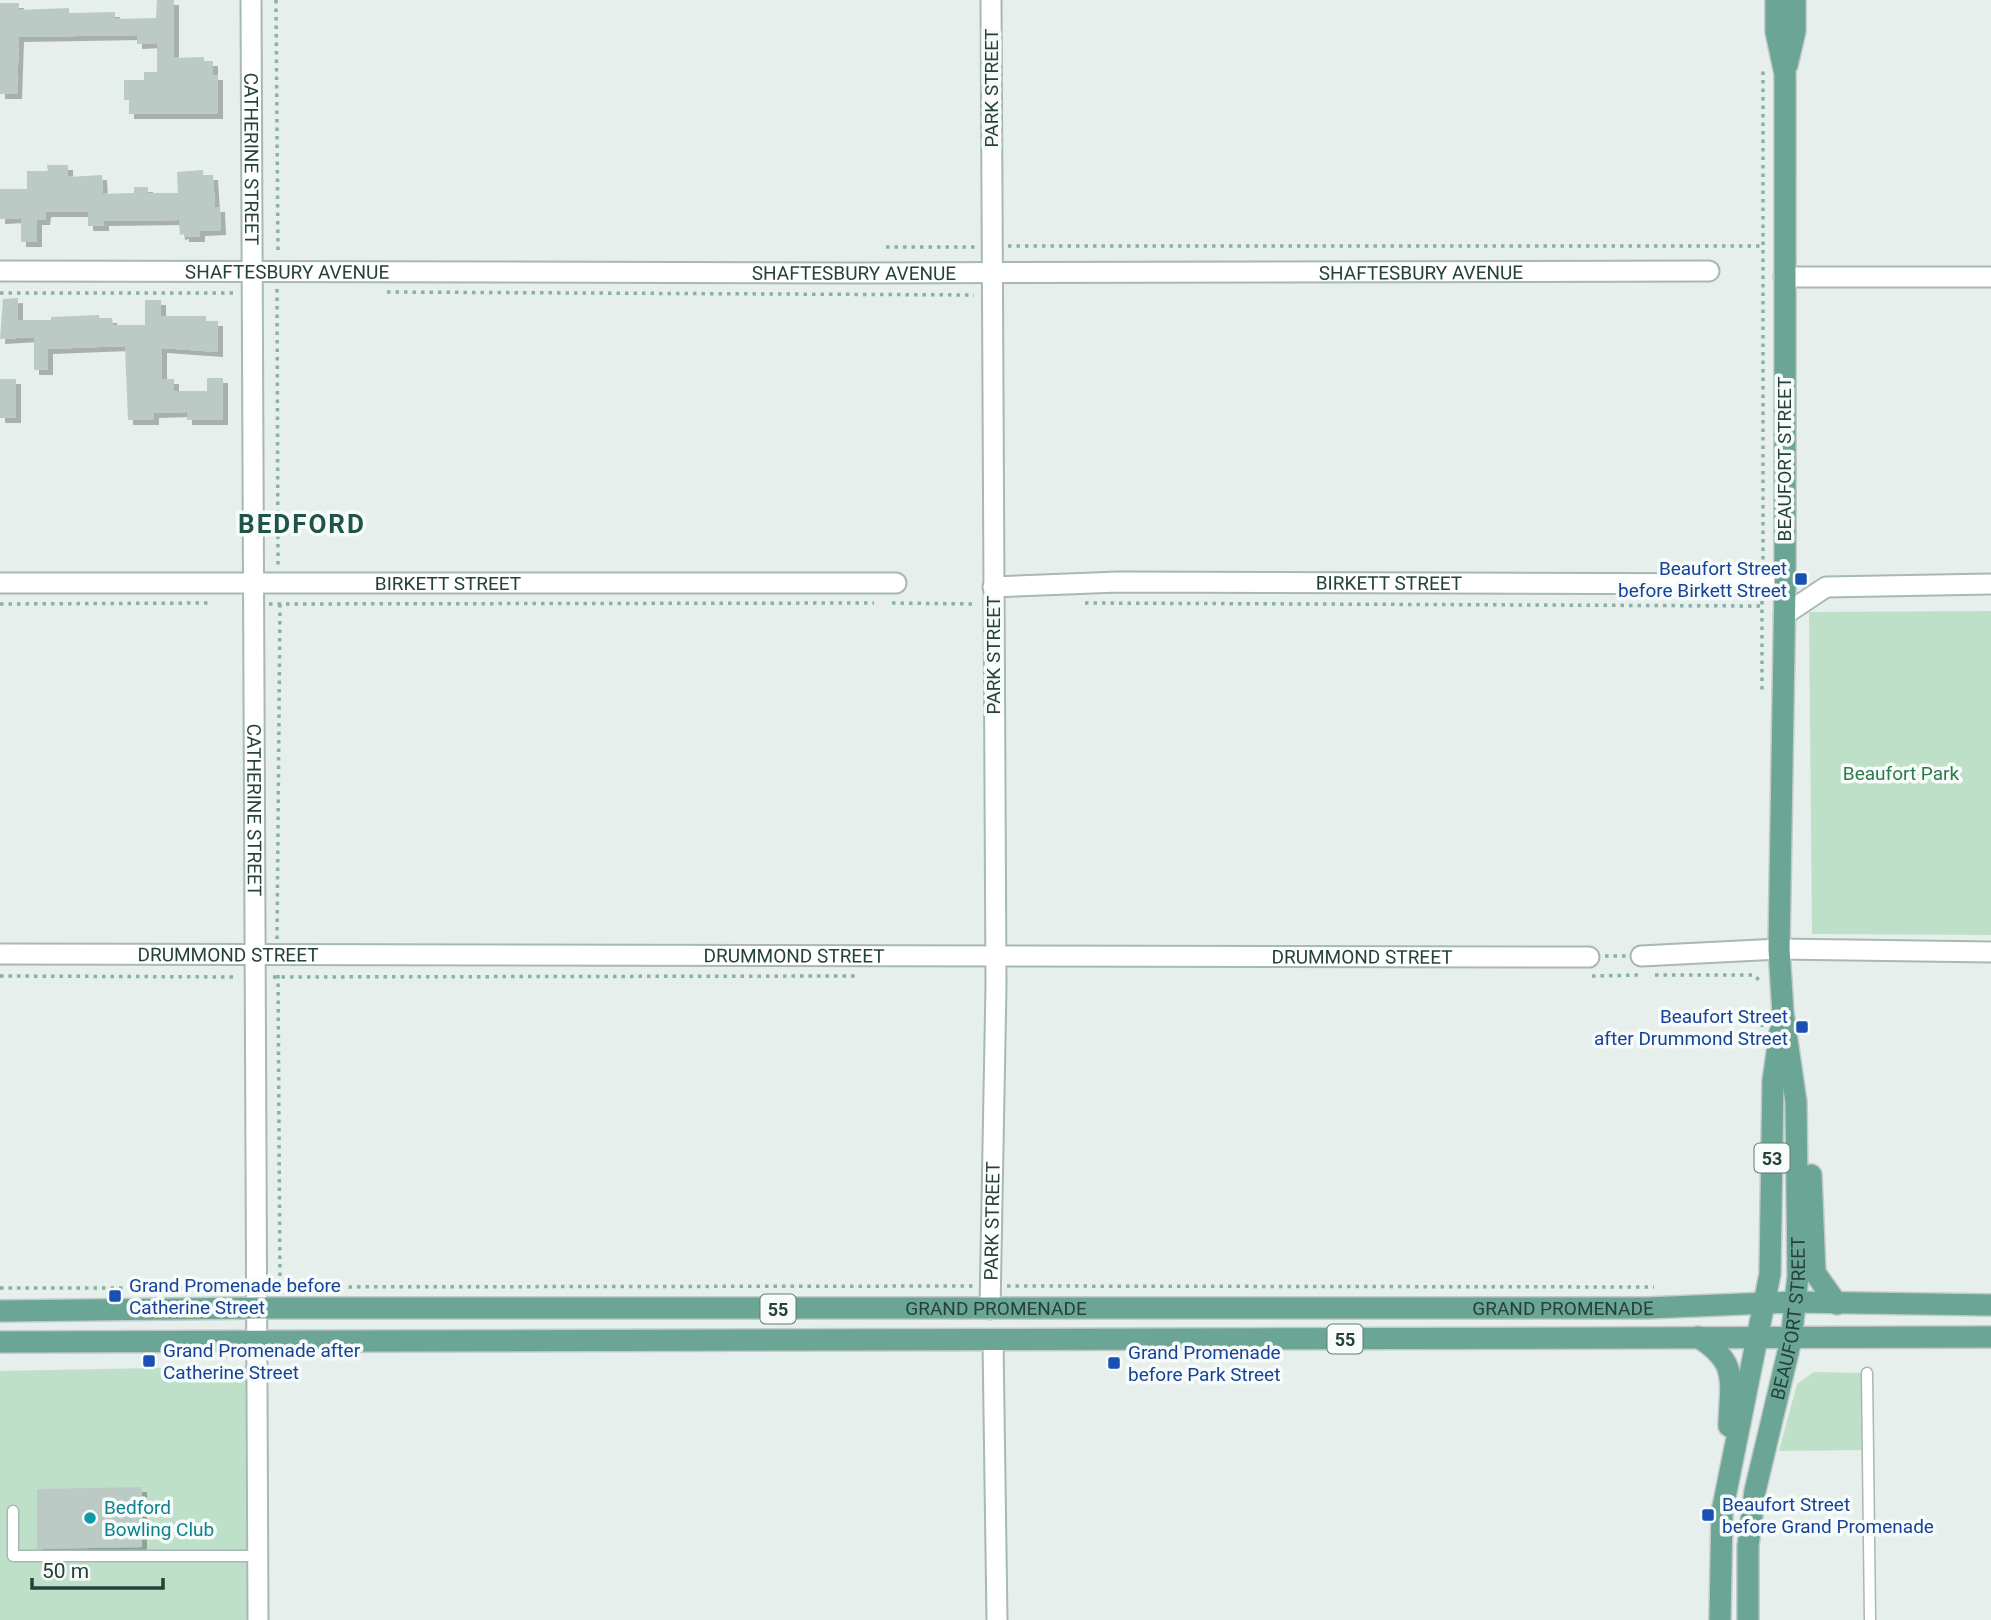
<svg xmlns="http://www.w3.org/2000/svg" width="1991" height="1620" viewBox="0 0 1991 1620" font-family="Roboto,sans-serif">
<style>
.green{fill:#bfe0c8}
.building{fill:#bbcac4;filter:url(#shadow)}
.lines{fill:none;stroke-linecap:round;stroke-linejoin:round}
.lane-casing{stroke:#a8b8b2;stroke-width:13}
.street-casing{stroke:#a8b8b2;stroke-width:23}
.primary-casing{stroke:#c2cac8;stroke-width:24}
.path{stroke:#86b3a5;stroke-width:3.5;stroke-dasharray:3.5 5;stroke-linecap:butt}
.lane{stroke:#fff;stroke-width:10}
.street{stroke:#fff;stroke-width:19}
.primary{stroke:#6aa596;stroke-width:21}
.transit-dot{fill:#1a4fb4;stroke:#f7fbf9;stroke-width:2.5}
.culture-dot{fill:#0f9aa8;stroke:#f7fbf9;stroke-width:2.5}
.labels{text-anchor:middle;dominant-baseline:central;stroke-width:7;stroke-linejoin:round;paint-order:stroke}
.shield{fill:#f7fbf9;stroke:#637a73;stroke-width:2}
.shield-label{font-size:18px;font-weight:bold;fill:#24423a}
.street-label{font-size:19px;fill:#24423a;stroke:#f7fbf9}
.transit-label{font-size:19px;fill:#164399;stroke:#f7fbf9;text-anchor:start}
.park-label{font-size:19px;fill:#2d7a4b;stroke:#f7fbf9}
.culture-label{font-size:19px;fill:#0d838f;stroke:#f7fbf9;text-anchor:start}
.district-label{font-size:26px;font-weight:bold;letter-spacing:2px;fill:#1f5548;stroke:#f7fbf9}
</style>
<defs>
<filter id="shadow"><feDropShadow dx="5" dy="5" stdDeviation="0" flood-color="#0004"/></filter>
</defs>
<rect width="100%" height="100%" fill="#e6efeb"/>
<g class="green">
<path d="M1991,611v324l-179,-1 -3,-322z"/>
<path d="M257,1366l1,254h-258v-249z"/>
<path d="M1814,1372l53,1v77l-88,1 18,-67z"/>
</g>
<g class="building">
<path d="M157,0h17v58l30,-1v4h9v14h5v39h-89v-14h-5v-20h20v-8h13v-29l-20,1v-9l-118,2 -2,57h-17v-91h19v7l50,-2v5l46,-1v7l41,-1z"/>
<path d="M47,165h21v12l34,-2 1,19 31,-1v-6h14v6h30l-1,-21 26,-2v5h10l2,32h5l1,23 -21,1v6h-16v-3l-4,1 -1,-15 -75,1v5h-16v-14h-42l-1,8h-8v22h-16v-24l-21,1v-30h27v-18h21z"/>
<path d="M18,298v22h33v-3l48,-2v3h13l1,7h32v-25h16v16h45v5h12v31l-56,-4v31h12v12h33v-13h16v42h-36v-8l-33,1v7h-26l-3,-74 -77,3v21h-14v-33l-34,2 3,-40z"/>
<rect x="0" y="379" width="16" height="39"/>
<path d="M142,1487v60l-105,2v-60z"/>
</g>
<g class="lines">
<g class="lane-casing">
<g id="lane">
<path d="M1867,1373l3,247"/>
<path d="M13,1511v45h245"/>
</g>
</g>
<g class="street-casing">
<g id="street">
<path id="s1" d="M251,0l7,1620"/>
<path id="s2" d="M0,271c570,1 1139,4 1709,0"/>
<path d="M1784,277h207"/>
<path id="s3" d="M0,583h896"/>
<path id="s4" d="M993,587l125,-5 667,2"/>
<path d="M1784,615l42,-28 165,-3"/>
<path id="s5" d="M0,954l1589,3"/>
<path d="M1641,956l138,-7 212,3"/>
<path id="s6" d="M990,1309l6,-324 -5,-985"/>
<path d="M993,1341l4,279"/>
</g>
</g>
<g class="primary-casing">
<g id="primary">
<path d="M1787,65l8,-34v-31"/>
<path d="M1811,1175l4,98 22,31"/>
<path id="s7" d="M0,1311l257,-3h1390l148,-6 196,3"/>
<path d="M1698,1337c42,26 32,45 31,89"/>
<path d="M0,1342l1991,-5"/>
<path d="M1720,1620l2,-108 48,-238 3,-193 7,-49"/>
<path id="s8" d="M1748,1620v-74l7,-55 36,-151 7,-64 -2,-174 -13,-89 -4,-64 6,-365v-510l-9,-42v-32"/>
</g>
</g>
<g class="path">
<path d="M276,0l2,253"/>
<path d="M1008,246h754"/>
<path d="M886,247h89"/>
<path d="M277,289l1,276"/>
<path d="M387,292l587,3"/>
<path d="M0,293h236"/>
<path d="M1763,568v-499"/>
<path d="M1762,601v90"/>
<path d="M892,603l84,1"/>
<path d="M1085,603l677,3"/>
<path d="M0,604l209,-1"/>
<path d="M269,604l605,-1"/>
<path d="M277,939l3,-335"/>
<path d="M1605,956h21"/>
<path d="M278,975l2,311"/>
<path d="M1655,975h98l9,7"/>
<path d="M0,976l237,1"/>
<path d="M1592,976l48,-1"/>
<path d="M273,977l583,-1"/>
<path d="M1762,1027v-17"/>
<path d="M1007,1286l647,1"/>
<path d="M272,1287l703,-1"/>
<path d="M0,1288h205"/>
</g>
<use href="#lane" class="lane"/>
<use href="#street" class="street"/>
<use href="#primary" class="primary"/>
</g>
<g class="transit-dot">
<rect x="1794" y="572" width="14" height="14" rx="3.5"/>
<rect x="1795" y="1020" width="14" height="14" rx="3.5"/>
<rect x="108" y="1289" width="14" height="14" rx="3.5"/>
<rect x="142" y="1354" width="14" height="14" rx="3.5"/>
<rect x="1107" y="1356" width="14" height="14" rx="3.5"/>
<rect x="1701" y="1508" width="14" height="14" rx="3.5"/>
</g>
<circle class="culture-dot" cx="90" cy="1518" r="7"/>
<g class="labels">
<g class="shield">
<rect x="1754.5" y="1143.5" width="35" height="29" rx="5"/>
<rect x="760.5" y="1294.5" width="35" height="29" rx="5"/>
<rect x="1327.5" y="1324.5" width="35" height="29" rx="5"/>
</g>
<g class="shield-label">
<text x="1772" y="1158">53</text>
<text x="778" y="1309">55</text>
<text x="1345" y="1339">55</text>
</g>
<g class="street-label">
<text transform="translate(991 88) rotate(-90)">PARK STREET</text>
<text stroke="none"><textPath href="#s1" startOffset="159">CATHERINE STREET</textPath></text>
<text stroke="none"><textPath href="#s2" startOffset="287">SHAFTESBURY AVENUE</textPath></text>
<text stroke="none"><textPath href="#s2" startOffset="1421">SHAFTESBURY AVENUE</textPath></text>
<text stroke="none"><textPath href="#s2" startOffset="854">SHAFTESBURY AVENUE</textPath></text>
<text transform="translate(1784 459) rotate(-90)">BEAUFORT STREET</text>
<text stroke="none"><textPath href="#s3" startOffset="448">BIRKETT STREET</textPath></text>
<text stroke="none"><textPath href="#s4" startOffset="396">BIRKETT STREET</textPath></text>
<text transform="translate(993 655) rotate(-90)">PARK STREET</text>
<text stroke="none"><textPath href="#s1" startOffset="810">CATHERINE STREET</textPath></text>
<text stroke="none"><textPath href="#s5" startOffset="228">DRUMMOND STREET</textPath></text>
<text stroke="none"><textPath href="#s5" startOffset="794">DRUMMOND STREET</textPath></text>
<text stroke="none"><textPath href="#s5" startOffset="1362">DRUMMOND STREET</textPath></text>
<text stroke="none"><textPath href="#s6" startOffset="88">PARK STREET</textPath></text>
<text stroke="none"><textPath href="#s7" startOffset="1563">GRAND PROMENADE</textPath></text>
<text stroke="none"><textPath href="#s7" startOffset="996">GRAND PROMENADE</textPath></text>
<text stroke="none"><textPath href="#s8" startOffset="306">BEAUFORT STREET</textPath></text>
</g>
<g class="transit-label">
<text x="1787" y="568" text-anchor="end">Beaufort Street<tspan x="1787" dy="22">before Birkett Street</tspan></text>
<text x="1788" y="1016" text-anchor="end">Beaufort Street<tspan x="1788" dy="22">after Drummond Street</tspan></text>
<text x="129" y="1285">Grand Promenade before<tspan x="129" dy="22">Catherine Street</tspan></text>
<text x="163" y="1350">Grand Promenade after<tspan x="163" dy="22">Catherine Street</tspan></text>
<text x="1128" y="1352">Grand Promenade<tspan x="1128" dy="22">before Park Street</tspan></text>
<text x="1722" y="1504">Beaufort Street<tspan x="1722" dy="22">before Grand Promenade</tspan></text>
</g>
<g class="park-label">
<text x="1901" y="773">Beaufort Park</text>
</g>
<g class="culture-label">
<text x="104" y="1507">Bedford<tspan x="104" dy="22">Bowling Club</tspan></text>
</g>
<g class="district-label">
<text x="302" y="524">BEDFORD</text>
</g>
</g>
<path d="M32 1578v10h131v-10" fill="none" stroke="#24423a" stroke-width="3.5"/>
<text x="42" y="1578" font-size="21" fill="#24423a" stroke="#f7fbf9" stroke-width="5" paint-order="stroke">50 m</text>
</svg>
